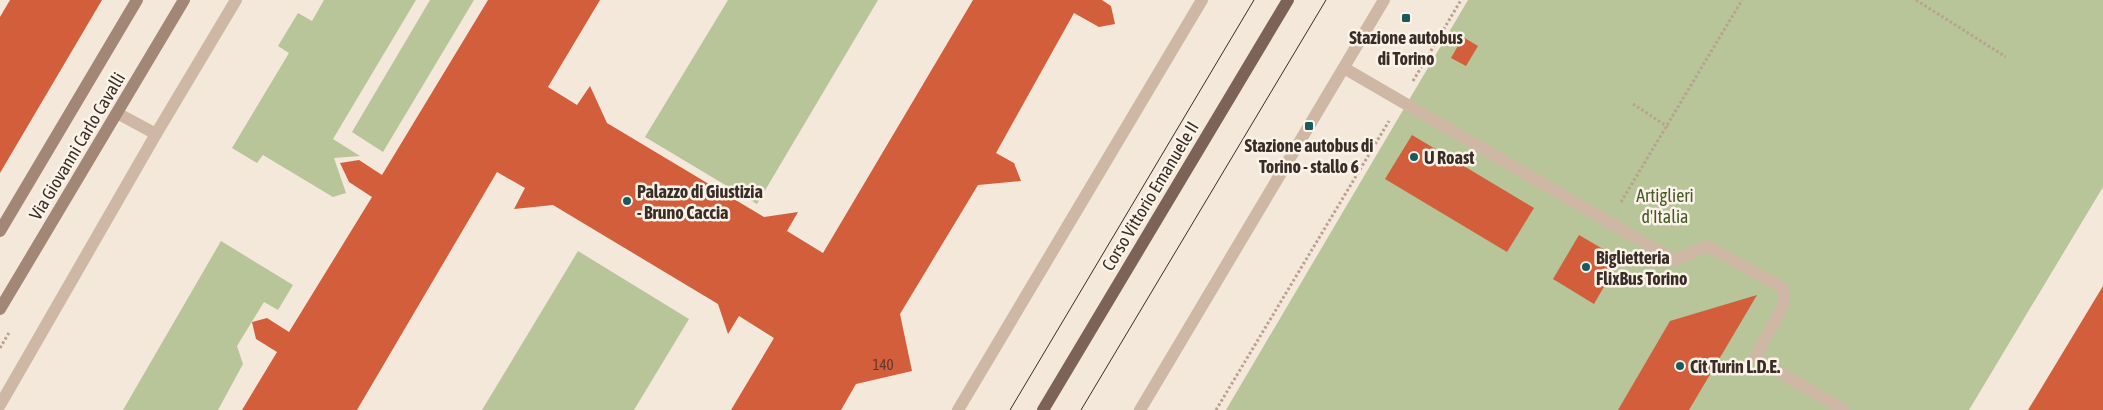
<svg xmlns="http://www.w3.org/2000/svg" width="2103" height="410" viewBox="0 0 2103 410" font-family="'Asap Condensed',sans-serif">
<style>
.green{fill:#b7c599}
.building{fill:#d25e3b}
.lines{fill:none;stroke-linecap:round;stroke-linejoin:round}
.path{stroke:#baa18f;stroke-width:3;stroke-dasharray:2.5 2.5;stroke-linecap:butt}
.lane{stroke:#ceb8a5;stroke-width:12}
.street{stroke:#ceb8a5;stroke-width:12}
.secondary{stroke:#a28676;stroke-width:12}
.primary{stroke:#7d6357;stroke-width:12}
.tram{stroke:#392d27;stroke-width:1}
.poi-dot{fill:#185b5f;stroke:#fbf2e8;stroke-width:2}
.labels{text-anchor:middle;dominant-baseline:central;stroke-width:5;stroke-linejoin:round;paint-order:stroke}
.number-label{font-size:15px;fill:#5f392c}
.poi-label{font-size:18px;font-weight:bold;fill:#392d27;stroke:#fbf2e8;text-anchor:start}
.street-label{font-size:18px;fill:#392d27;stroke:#fbf2e8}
.park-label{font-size:18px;fill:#485a28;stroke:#fbf2e8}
</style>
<rect width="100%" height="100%" fill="#f4e8db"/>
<g class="green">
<path d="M324,0h92l-83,139 27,17 -26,2 12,35 -13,4 -70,-42 -6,8 -25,-15 57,-95 -11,-7 20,-33 14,8z"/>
<path d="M430,0h44l-91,152 -31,-20z"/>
<path d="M728,0h150l-121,204 -112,-67z"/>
<path d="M1468,0h635v187l-134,223h-743z"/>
<path d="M221,241l72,44 -15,25 -14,-8 -27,44 6,18 -25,46h-95z"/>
<path d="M578,251l111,68 -55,91h-152z"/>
</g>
<g class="building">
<path d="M10,0h92l-102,173v-156z"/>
<path d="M488,0h112l-52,87 29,18 13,-19 17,37 157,94 34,-5 -11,19 36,22 150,-253h129l9,6 4,18 -16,3 -25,-14 -78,140 18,10 7,18 -43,4 -78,129 12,57 -56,13 -15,26h-110l43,-72 -35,-22 -11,18 -10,-30 -165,-99 -39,4 11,-21 -28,-16 -140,238h-115l35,-58 -21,-13 -4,-17 15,-4 22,14 83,-135 -23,-15 -9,-19 19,-3 23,15z"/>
<path d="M1463,37l15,9 -12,20 -15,-8z"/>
<path d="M1412,135l122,73 -27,44 -122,-73z"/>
<path d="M1579,235l41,24 -26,45 -41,-25z"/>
<path d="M2103,286v124h-75z"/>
<path d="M1757,295l-68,115h-71l52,-89z"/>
</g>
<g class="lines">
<g class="path">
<path d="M1916,0l90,57"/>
<path d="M1413,81l48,-81"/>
<path d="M1633,104l35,23"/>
<path d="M1621,202l121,-202"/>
<path d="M0,348l10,-17"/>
<path d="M1216,410l173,-289"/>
</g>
<g class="lane">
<path d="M1344,68l330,192 33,-14 76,42 1,16 -29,54 89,52"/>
<path d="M117,113l39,21"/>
<path d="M0,405l156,-271 80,-134"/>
</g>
<g class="street">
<path d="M958,410l244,-410"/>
<path d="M1140,410l244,-410"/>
</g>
<g class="secondary">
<path d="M0,231l137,-231"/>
<path d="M0,309l184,-309"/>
</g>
<path class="primary" d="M1043,410l245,-410"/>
<g class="tram">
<path d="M1010,410l244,-410"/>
<path d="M1081,410l245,-410"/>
</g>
</g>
<g class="poi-dot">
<rect x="1401" y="13" width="10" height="10" rx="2.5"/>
<rect x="1304" y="121" width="10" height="10" rx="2.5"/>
<circle cx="1414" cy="157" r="5"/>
<circle cx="627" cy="201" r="5"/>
<circle cx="1586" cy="267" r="5"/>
<circle cx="1680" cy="366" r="5"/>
</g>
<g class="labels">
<g class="number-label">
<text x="883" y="364">140</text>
</g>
<g class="poi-label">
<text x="1406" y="37" text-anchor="middle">Stazione autobus<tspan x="1406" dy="21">di Torino</tspan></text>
<text x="1309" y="145" text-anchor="middle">Stazione autobus di<tspan x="1309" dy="21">Torino - stallo 6</tspan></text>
<text x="1424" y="157">U Roast</text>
<text x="637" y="191">Palazzo di Giustizia<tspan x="637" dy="21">- Bruno Caccia</tspan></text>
<text x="1596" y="257">Biglietteria<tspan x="1596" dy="21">FlixBus Torino</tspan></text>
<text x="1690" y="366">Cit Turin L.D.E.</text>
</g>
<g class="street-label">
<text transform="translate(77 146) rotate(-59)">Via Giovanni Carlo Cavalli</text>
<text transform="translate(1150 196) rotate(-59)">Corso Vittorio Emanuele II</text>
</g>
<g class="park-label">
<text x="1665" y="195">Artiglieri<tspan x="1665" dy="21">d'Italia</tspan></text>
</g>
</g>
</svg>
